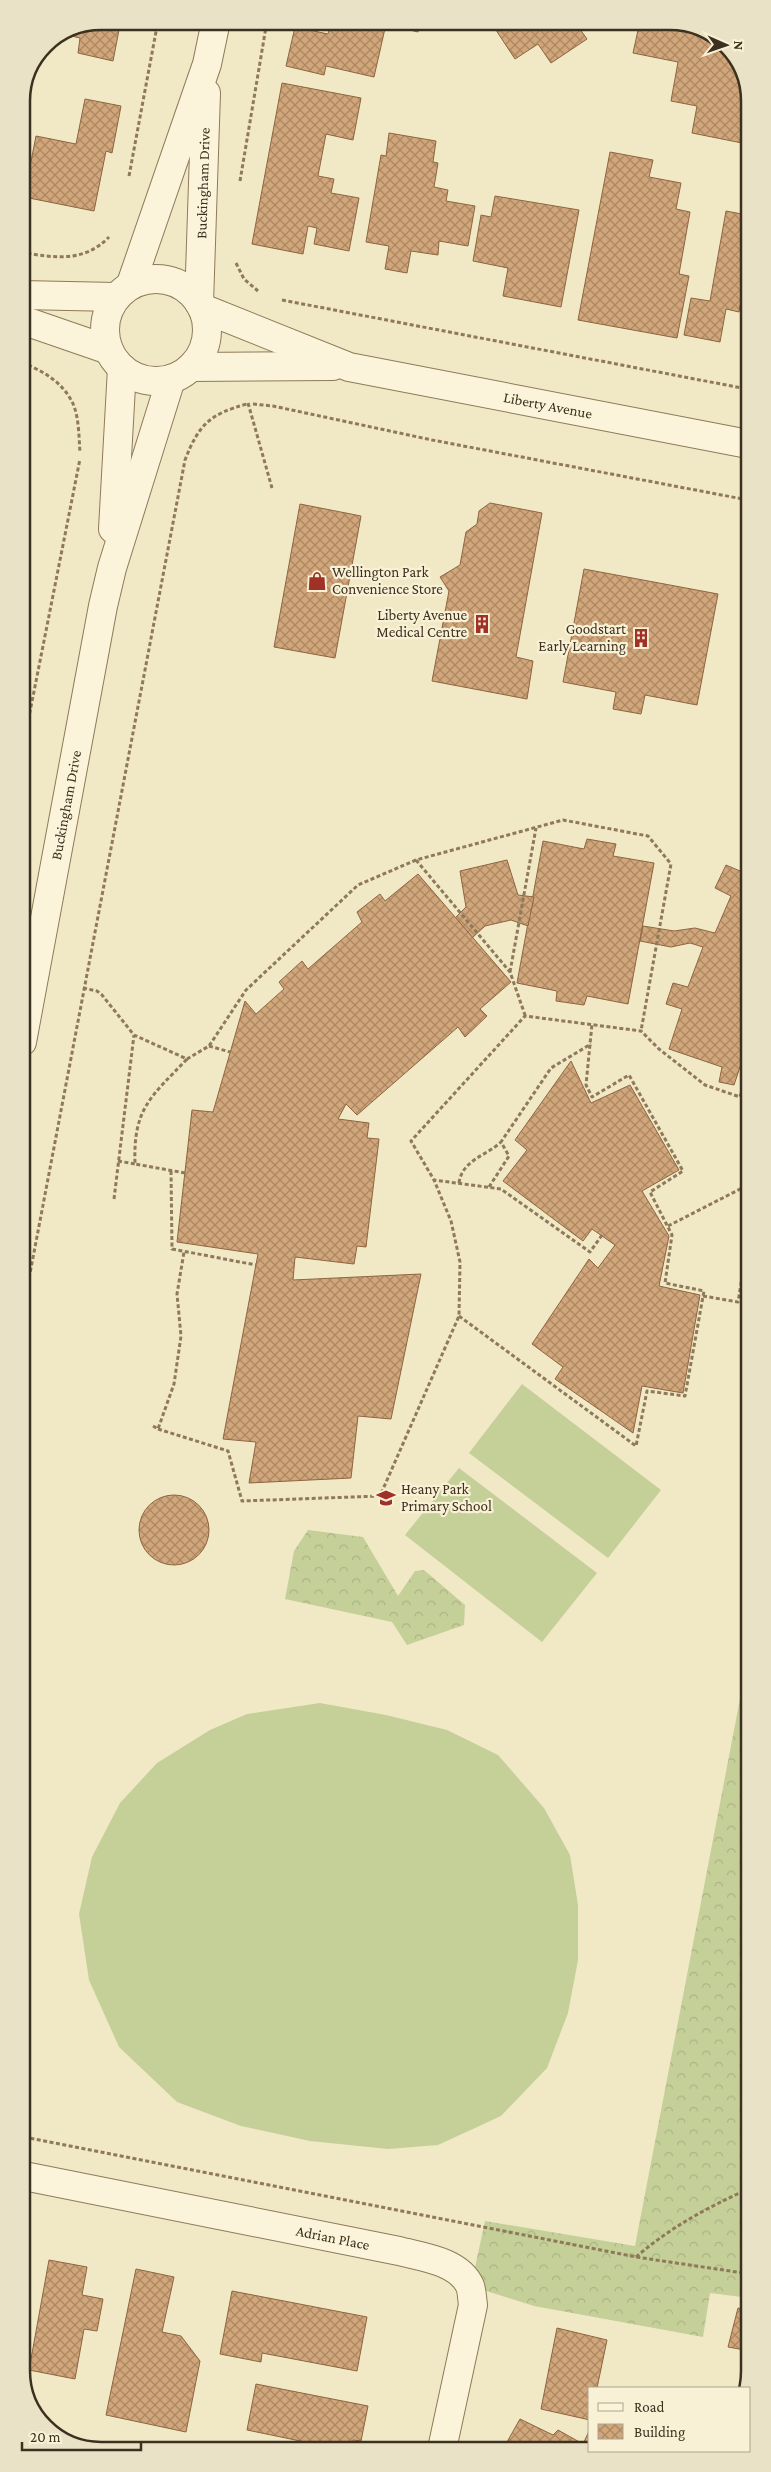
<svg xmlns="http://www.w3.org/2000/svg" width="771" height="2472" viewBox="0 0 771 2472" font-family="'Crimson Pro',serif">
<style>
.grass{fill:#c5d099}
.forest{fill:url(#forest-crowns)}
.building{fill:url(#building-cross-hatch);stroke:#8e653f}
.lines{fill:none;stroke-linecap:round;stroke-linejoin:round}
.minor-casing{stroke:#8e7a5a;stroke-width:30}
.path{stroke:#8e7a5a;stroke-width:3;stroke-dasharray:4 2.5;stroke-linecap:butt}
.minor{stroke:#fbf4da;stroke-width:28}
.labels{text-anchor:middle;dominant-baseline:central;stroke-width:4.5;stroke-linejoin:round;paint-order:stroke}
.street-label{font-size:15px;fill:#3d301f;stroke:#f8f1d6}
.poi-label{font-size:15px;fill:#3d301f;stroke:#f8f1d6;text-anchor:start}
.rim{fill:none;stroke:#3d301f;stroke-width:2.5}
</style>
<defs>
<pattern id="forest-crowns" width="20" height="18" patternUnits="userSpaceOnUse" patternTransform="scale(1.25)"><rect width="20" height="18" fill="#c5d099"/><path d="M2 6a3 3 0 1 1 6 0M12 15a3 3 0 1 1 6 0" fill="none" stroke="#aab383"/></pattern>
<pattern id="building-cross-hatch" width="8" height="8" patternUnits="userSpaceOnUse" patternTransform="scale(1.25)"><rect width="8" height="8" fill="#d1a67a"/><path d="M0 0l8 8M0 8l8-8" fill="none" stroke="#ab8863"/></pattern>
</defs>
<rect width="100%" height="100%" fill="#f1e8c6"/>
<g class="grass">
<path d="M748,1265l1,33 -6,-1z"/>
<path d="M522,1384l139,106 -53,68 -139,-105z"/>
<path d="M459,1468l138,105 -55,69 -137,-107z"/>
<path d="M320,1703l66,12 61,15 51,25 46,53 26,47 8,50v55l-10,53 -21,55 -46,48 -63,29 -50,4 -78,-8 -69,-15 -64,-24 -58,-55 -30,-67 -10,-66 13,-57 28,-54 37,-40 53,-33 37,-16z"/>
</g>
<g class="forest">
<path d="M308,1530l55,7 35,59 17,-25 9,-1 41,35 -1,20 -57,20 -15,-23 -107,-23 9,-48z"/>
<path d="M749,1652l1,646 -40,-5 -7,44 -169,-31 -63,-20 14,-65 150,25z"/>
</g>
<g class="building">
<path d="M331,21h90l-3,11 -32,-8 -12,53 -48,-11 -2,9 -38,-9 9,-39 33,7z"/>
<path d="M490,21h84l13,18 -36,24 -13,-19 -23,15z"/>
<path d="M640,21h35l15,6 -1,4 3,-3 30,13 25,40 -5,30 5,1v32l-55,-11 5,-27 -26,-5 7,-39 -45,-9z"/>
<path d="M92,25l27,5 -6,31 -35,-8 2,-15 -13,-3z"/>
<path d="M282,83l79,15 -8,42 -27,-6 -8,42 16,3 -3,14 28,5 -10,53 -35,-7 3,-16 -9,-2 -5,28 -51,-10z"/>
<path d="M85,99l36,7 -9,47 -6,-2 -12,60 -70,-14 12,-61 40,8z"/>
<path d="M389,133l47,8 -3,21 5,1 -4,24 14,3 -2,11 29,5 -7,40 -29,-5 -1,14 -27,-4 -4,22 -22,-4 4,-23 -23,-4 15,-87 5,1z"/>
<path d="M610,152l43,8 -4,17 32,6 -5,26 14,3 -11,62 10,2 -12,62 -99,-18z"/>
<path d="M495,196l84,14 -18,97 -58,-11 5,-28 -35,-7 8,-46 10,2z"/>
<path d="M726,211l21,4v92l-7,-2 -1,7 -13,-3 -6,33 -36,-7 7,-37 19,3z"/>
<path d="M490,503l52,10 -26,144 17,4 -6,38 -95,-18 17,-90 -9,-14 20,-12 6,-33 11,-8 2,-13z"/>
<path d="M300,504l61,12 -26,142 -61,-11z"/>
<path d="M584,569l134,25 -21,111 -52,-10 -4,19 -28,-5 3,-17 -53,-10z"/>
<path d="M22,604l5,1 -5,29z"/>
<path d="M587,839l29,5 -3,12 41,7 -26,141 -41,-8 -3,9 -28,-4 1,-10 -40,-8 26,-142 41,8z"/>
<path d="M748,855v188l-14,42 -15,-3 3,-15 -53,-18 13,-40 -16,-5 7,-21 15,4 15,-40 -13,-4 -19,4 -31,-6 3,-15 31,5 21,-3 20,5 16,-37 -16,-8 11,-23 14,6z"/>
<path d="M507,860l11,35 16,2 -6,29 -17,-6 -26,6 -13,12 -17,-20 11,-11 -6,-36z"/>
<path d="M418,874l93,108 -31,27 7,7 -22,21 -7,-10 -101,88 -11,-11 -8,15 31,4 -2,15 12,1 -13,108 -9,-1 -3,18 -59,-7 -2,23 128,-6 -30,145 -33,-3 -7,62 -102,5 7,-41 -33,-3 35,-185 -81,-12 15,-132 21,2 32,-111 11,13 28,-25 -5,-7 23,-21 6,8 54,-47 -5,-10 23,-18 5,7z"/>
<path d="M571,1061l20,42 39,-18 49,85 -37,21 27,45 -10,50 41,9 -17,98 -41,-7 -9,47 -78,-54 8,-12 -31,-23 57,-85 9,9 17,-23 -23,-16 -9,12 -80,-60 24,-31 -12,-10z"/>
<circle cx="174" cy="1530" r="35"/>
<path d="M49,2260l38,7 -5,28 21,4 -6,32 -13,-2 -9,50 -46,-9z"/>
<path d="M136,2269l38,8 -12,55 19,4 19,25 -14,71 -80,-17z"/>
<path d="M232,2291l135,26 -10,54 -95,-18 -1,9 -41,-8z"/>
<path d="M738,2308l12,2v41l-22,-4z"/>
<path d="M557,2328l50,12 -10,48h-7v32l-49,-11z"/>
<path d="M256,2384l112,22 -7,35 -8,-1 -2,9 -48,1 2,-8 -58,-12z"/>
<path d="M520,2419l33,16 5,-5 25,14 7,-15v20h-87z"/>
</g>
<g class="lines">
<g class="minor-casing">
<g id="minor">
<circle cx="156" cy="330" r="51"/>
<path d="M131,284l76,-220 9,-43"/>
<path d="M21,295l95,2"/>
<path id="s1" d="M199,303l7,-210"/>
<path id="s2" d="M202,308l147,59 399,77"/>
<path d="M22,320l87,30"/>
<path d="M191,367l142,-1"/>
<path d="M113,529l9,-161"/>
<path id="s3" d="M22,1042l81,-436 9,-38 59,-189"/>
<path id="s4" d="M24,2176l375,75c23,6 60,10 71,35 2,5 2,13 3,19l-31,144"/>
</g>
</g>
<g class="path">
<path d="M129,176l29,-155"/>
<path d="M240,181l27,-160"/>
<path d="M21,252c32,6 63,11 88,-15"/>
<path d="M236,263l8,16 14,12"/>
<path d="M282,300l465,89"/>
<path d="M22,363c21,7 43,21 52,43 5,14 5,32 6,47"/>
<path d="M248,403l24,85"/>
<path d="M253,404l20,2 159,34 316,60"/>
<path d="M22,752l58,-293"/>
<path d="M416,860l94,112 15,43"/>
<path d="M510,972l26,-144"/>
<path d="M83,988l14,3 5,4 32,40 53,24 22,-13 37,-56 112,-105 58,-25 147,-40 85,16 23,28 -30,167"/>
<path d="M209,1046l21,6"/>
<path d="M118,1161l17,3"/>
<path d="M171,1171l1,78 84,16"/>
<path d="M185,1173l-50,-9c-2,-56 16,-67 52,-105"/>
<path d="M459,1183c3,-23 27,-27 42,-41"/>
<path d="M489,1187l20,-31 -8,-14 50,-74 40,-24"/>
<path d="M114,1199l20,-164"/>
<path d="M668,1226l80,-41"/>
<path d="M602,1235l-12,17 -89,-63 -67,-9 -23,-39 114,-125 116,15 18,18 46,36 35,12 8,-25"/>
<path d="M703,1296l35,6 10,-60"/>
<path d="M23,1310l162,-850c14,-36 25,-46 62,-56"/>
<path d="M459,1316l177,130 11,-55 38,5 19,-105 -39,-8 7,-48 -22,-43 33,-21 -54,-96 -37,22 -6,-12 6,-61"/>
<path d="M153,1426l5,3 16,-45 7,-48 -4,-42 7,-42"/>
<path d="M158,1429l70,22 14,50 138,-5 79,-180 1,-54 -9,-41 -17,-41"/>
<path d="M24,2137l612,120 114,17"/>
<path d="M636,2257c36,-31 71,-49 114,-69"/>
</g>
<use href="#minor" class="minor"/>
</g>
<defs>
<g id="shop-bare" transform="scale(1.5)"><path d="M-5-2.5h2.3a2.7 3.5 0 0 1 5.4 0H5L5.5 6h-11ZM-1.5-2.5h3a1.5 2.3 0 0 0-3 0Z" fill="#a03127" stroke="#f8f1d6" stroke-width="2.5" paint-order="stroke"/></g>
<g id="building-bare" transform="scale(1.5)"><path d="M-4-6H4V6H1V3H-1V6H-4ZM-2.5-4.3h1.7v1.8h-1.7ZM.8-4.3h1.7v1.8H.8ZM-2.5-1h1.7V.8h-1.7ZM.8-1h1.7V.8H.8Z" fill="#a03127" stroke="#f8f1d6" stroke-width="2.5" paint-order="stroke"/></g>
<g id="school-bare" transform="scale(1.5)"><path d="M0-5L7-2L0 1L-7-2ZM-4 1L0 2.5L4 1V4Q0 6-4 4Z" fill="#a03127" stroke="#f8f1d6" stroke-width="2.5" paint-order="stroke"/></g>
</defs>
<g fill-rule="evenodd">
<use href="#shop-bare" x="317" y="581"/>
<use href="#building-bare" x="482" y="624"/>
<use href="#building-bare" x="641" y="638"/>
<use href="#school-bare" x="386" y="1498"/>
</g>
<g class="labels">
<g class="street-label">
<text stroke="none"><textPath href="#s1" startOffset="120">Buckingham Drive</textPath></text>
<text stroke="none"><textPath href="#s2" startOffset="361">Liberty Avenue</textPath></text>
<text stroke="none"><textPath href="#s3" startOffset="241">Buckingham Drive</textPath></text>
<text stroke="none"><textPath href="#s4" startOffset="315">Adrian Place</textPath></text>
</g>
<g class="poi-label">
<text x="332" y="572">Wellington Park<tspan x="332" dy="17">Convenience Store</tspan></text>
<text x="467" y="615" text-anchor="end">Liberty Avenue<tspan x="467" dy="17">Medical Centre</tspan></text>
<text x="626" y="629" text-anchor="end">Goodstart<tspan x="626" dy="17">Early Learning</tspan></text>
<text x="401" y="1489">Heany Park<tspan x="401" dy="17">Primary School</tspan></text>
</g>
</g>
<path d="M0 0H771V2472H0ZM101 30H670A71 71 0 0 1 741 101V2371A71 71 0 0 1 670 2442H101A71 71 0 0 1 30 2371V101A71 71 0 0 1 101 30Z" fill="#e9e2c7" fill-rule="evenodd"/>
<path class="rim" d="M101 30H670A71 71 0 0 1 741 101V2371A71 71 0 0 1 670 2442H101A71 71 0 0 1 30 2371V101A71 71 0 0 1 101 30Z"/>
<rect x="588" y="2387" width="162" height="65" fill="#f8f1d6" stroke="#ada48d"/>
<rect x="598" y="2403" width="25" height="8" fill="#fbf4da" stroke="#ada48d"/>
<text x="634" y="2412" font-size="15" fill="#3d301f">Road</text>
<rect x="598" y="2424" width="25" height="15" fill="url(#building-cross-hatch)" stroke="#ada48d"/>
<text x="634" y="2437" font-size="15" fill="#3d301f">Building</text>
<g transform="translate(726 45) rotate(92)" stroke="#f8f1d6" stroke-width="4" paint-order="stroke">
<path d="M0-4L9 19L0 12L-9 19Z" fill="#3d301f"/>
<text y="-8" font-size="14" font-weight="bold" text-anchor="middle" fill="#3d301f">N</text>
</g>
<path d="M22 2442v8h119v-8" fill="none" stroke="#3d301f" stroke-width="2.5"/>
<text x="30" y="2442" font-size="15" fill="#3d301f" stroke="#f8f1d6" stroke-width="4" paint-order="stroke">20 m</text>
</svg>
